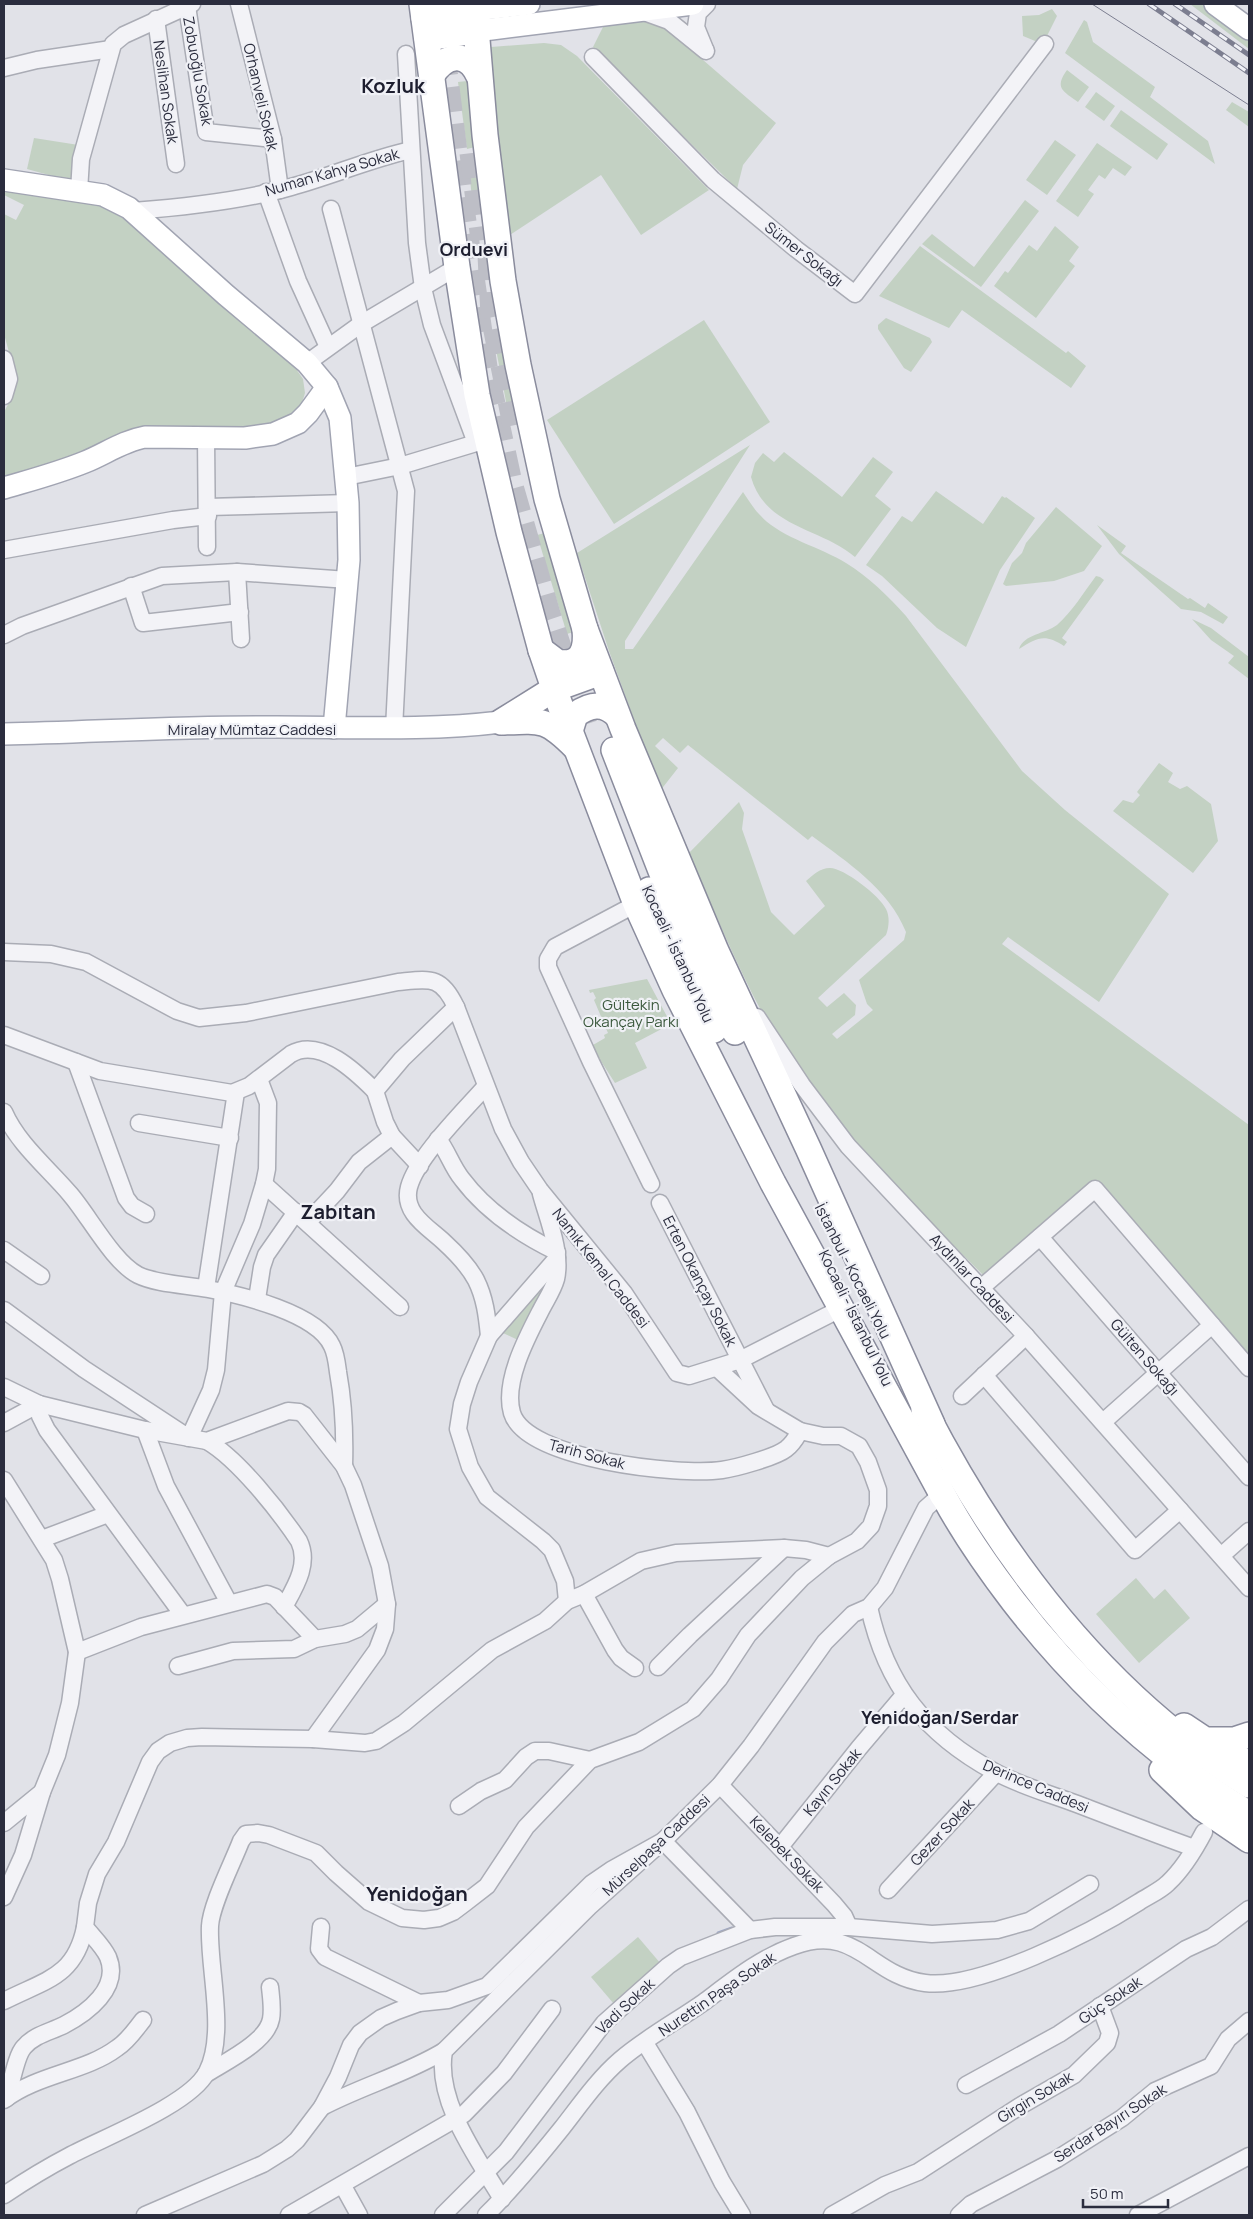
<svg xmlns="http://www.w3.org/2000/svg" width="1253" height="2219" viewBox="0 0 1253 2219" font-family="Manrope,sans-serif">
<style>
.green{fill:#c3d1c3}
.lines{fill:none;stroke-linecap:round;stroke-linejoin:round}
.stream{stroke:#a0a8c4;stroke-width:3}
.highway-tunnel{stroke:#bdbec6;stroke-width:25;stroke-dasharray:25 12;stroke-linecap:butt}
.minor-casing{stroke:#aaacb5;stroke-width:19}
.major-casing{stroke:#a1a4b2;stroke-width:24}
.highway-casing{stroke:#8a8c9d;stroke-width:28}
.minor{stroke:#f3f3f7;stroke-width:16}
.major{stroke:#fff;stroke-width:21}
.highway{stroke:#fff;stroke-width:25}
.tram{stroke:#7c7e90;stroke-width:1}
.rail-casing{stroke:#7c7e90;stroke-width:5}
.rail{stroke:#f0f1f6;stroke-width:3;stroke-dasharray:9;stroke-linecap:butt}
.labels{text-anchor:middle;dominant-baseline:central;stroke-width:4.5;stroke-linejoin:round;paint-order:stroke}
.street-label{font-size:15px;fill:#2b2d3e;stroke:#f0f1f6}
.park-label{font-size:15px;fill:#3a583c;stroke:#f0f1f6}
.quarter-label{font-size:18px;font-weight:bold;fill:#1d1e2f;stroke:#f0f1f6}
.district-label{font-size:20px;font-weight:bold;fill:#1d1e2f;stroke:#f0f1f6}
</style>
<rect width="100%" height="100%" fill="#e1e2e8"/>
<g class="green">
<path d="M1190,4h14l45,35v10z"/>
<path d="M1052,9l5,7 -10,20 -7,7 -17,-7 -1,-20 17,-1z"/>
<path d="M642,20l16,1 118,102 -33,42 -6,24 -144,-142 11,-22z"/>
<path d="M1084,20l3,2 6,20 62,45 -5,10 58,44 7,23 -150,-111z"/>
<path d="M544,43l17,2 16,11 132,134 -68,45 -40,-60 -94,62 -16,-190z"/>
<path d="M1067,70l22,17 -11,15c-15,-11 -24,-14 -11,-32z"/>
<path d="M467,81l8,66 -8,2 -9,-67z"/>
<path d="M1096,92l19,14 -11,15 -19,-14z"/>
<path d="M1232,102l17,10v15l-23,-17z"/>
<path d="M1121,110l47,34 -11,16 -47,-34z"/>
<path d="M34,138l51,8 -5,33 -24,-2 -29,-8z"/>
<path d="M1055,140l21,15 -29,40 -21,-15z"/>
<path d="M1097,143l35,24 -7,9 -12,-8 -8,11 -6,-4 -11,15 6,4 -16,23 -22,-16z"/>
<path d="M476,157l4,41 -8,1 -4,-41z"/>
<path d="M7,189l99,17 35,20 153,140 9,13 2,14 -4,13 -15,14 -19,8 -109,-2 -19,4 -135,52v-70l11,-21v-17l-11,-40v-120l12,6 8,-15 -20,-10z"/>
<path d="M1025,200l14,11 -58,76 -59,-43 10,-10 42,33z"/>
<path d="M1055,226l24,21 -10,14 6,5 -39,52 -42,-32 11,-15 3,2 21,-28 8,6z"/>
<path d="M920,246l146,107 2,-2 18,15 -15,22 -109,-78 -13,18 -70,-32z"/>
<path d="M886,318l44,20 2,4 -21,30 -7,-4 -26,-39v-4z"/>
<path d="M704,320l66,102 -156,102 -67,-104z"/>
<path d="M502,338l14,73 -8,1 -14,-73z"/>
<path d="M750,445l-125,196v8h8l110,-157c5,7 10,16 16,22 21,24 60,32 87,49 23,14 42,33 60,53l116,155 43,39 104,84 -70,108 -91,-65 -6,7 247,181v233l-155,-177 -109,96c-67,-68 -139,-134 -192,-213 -44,-65 -72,-140 -105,-210l51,-52 5,11 -2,16 29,83 23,23 31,-29 -19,-25c7,-6 14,-13 24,-13 14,0 50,28 56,41 4,8 3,18 0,26l-68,63 9,9 17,-14 12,12 -1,10 -23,19 5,5 36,-29 -6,-6 -8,-24 45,-40 2,-8c-18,-44 -58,-69 -94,-96l-4,4 -120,-95 -8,8 -17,-15 -8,8 23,22 -18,23 -51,-140 -32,-98z"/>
<path d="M784,452l58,45 31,-40 20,15 -18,24 16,13 -36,48c-33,-29 -90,-29 -104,-80l4,-14 8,-10 11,9z"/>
<path d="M936,491l47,33 19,-28 3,2 1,-1 29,21 -35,52 -34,77 -29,-19 -55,-52 -16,-11 36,-49 10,6z"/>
<path d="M1056,507l46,39 -18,25 -30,10 -48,5 -3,-2 9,-21 10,-10 4,-10z"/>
<path d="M1097,525l29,21 -5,7 67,46 2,-1 15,10 3,-5 20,14 -5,7 -22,-12 -20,-3 -62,-55z"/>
<path d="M545,533l28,99 -6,2 -30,-99z"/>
<path d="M1096,576l4,1 4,3 -42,58 5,4 -3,4c-20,-13 -27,-8 -45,3 5,-15 26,-15 38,-24 15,-13 27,-33 39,-49z"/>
<path d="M1192,619l19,9 38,29v22l-21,-16 6,-7 -23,-16z"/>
<path d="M1159,763l14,10 -5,9 12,7 7,-3 24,18 7,37 -25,32 -80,-62 10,-11 10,3 7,-8 -3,-3z"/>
<path d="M647,979l24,45 -36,19 12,25 -32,15 -25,-39 3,1 12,-7 -1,-3 4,-2 -14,-33 2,-2 -3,-6 -3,1 -1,-3z"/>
<path d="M545,1287l-25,54 -17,-8 23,-28z"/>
<path d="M1136,1578l18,21 11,-10 25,29 -51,45 -43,-49z"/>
<path d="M638,1937l23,27 -47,40 -23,-27z"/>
</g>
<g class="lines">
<path class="stream" d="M718,1933l14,-5"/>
<g class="highway-tunnel">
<path d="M438,14l23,187 24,166 25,116 38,131 39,117"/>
<path d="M472,153l11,87"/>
<path d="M490,255l3,61 22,109"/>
<path d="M581,658l24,68"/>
</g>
<g class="minor-casing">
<g id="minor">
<path d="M239,4l34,135 7,51"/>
<path d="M187,6l19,126 67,7"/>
<path d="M644,12l25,9 37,30"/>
<path d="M156,19l20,145"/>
<path d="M705,49l-9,-22 2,-14 9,-9"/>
<path d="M406,54l11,189 6,45 9,37 44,118"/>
<path d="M593,57l120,123 83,69 59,45 190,-250"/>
<path d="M4,68l33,-8 74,-11"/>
<path d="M79,191l2,-32 32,-115 11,-9 68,-31"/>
<path d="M266,192l32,89 30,66"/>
<path d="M331,209l75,282 -12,238"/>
<path d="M133,211c52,-4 109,-10 158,-24 41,-11 79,-28 120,-37"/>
<path d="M4,359l5,20 -5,17"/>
<path d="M307,363l54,-39 96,-57"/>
<path d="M206,437l1,110"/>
<path d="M346,477l54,-11 86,-26"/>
<path d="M208,507l140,-4"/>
<path d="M4,550l169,-30 35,-4"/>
<path d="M237,572l4,67"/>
<path d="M131,586l12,37 97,-11"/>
<path d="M4,635l18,-9 140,-50 75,-4 111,8"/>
<path d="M636,904l-81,43 -7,12v8l43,95 60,122"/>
<path d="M4,952l47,2 35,8 91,49 22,7 47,-5 152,-31c32,-3 43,-7 58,25l47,122 18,33 19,28 84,103 53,80 12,3 51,-16 102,-52"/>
<path d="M757,1017l45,68 46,61 178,190 223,252"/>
<path d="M4,1035l96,36 132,22 17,-7 42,-32c29,-17 65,18 84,37"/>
<path d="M76,1062l50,136 6,8 14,8"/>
<path d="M485,1087c-21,24 -68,70 -76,100 -7,26 19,40 35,55 12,11 24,23 32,38 9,18 11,36 13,56"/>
<path d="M4,1112c14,32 44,56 66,82 19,22 43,68 68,81 18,9 50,10 70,14 33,6 109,24 124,57 4,8 5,18 6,26 6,33 7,61 6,94"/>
<path d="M139,1123l91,15"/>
<path d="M438,1139c10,13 14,28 24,40 24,32 60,56 95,73"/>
<path d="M420,1166l-28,-30 -7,-14 -10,-31 27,-32 54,-52"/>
<path d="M264,1184l136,123"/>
<path d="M541,1194c7,26 21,58 15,85 -3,11 -10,21 -15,31 -14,27 -38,72 -29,103 14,47 168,63 210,57 14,-2 54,-13 64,-21 7,-5 10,-11 14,-18l-42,-25 -41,-38"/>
<path d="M660,1203l106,207"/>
<path d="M308,1222l29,-31 22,-29 33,-26"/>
<path d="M1040,1237l209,240"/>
<path d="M4,1250l37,26"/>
<path d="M557,1258l-68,78 -20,46 -7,22 -4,25 12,38 17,30 56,44 9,9 13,31 2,20"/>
<path d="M206,1288l30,-196"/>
<path d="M981,1288l114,-99 154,179"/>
<path d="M257,1299l5,-32 4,-12 30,-43"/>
<path d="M4,1310l80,59 105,69 22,-48 5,-20 7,-78 29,-68 12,-40 3,-15 1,-66 -9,-24"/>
<path d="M984,1375l151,175 45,-40"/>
<path d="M4,1387l35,17 106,26 62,11 81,-30 11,1 5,3 40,51 9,19 27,81 7,38 -2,25 -8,21 -64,89"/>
<path d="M962,1396l64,-60"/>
<path d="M39,1404l1,12 7,14 136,185"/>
<path d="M1103,1422l109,-97"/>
<path d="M4,1423l35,-19"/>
<path d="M145,1430l21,56 63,117"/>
<path d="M207,1441c31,18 72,70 92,100 11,23 -4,46 -15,66"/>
<path d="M4,1480l50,80 6,19 17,73 -7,51 -13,52 -15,37 -19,63 -19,42"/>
<path d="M42,1539l66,-25"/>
<path d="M1221,1556l28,-25"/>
<path d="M584,1594l31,56 6,8 14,10"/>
<path d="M869,1607c17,78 56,127 126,165 26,14 55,22 82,32 39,15 78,30 117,44"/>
<path d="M77,1652l64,-25 126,-33 8,3 40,42"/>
<path d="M178,1666l55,-15 61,-2 21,-10 30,-5 12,-5 30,-25"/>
<path d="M658,1667l32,-32 94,-87"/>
<path d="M720,1785l114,119 10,12 5,11"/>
<path d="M459,1806l22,-15 24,-11 21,-23 9,-6h14l41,9"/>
<path d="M4,1823l38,-31"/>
<path d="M780,1847l79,-99 45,-53"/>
<path d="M888,1890l108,-117"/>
<path d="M321,1927l-2,22 6,8 94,46"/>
<path d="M4,2001c41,-21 71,-24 81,-74"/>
<path d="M645,2043l42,69 35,70 20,33"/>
<path d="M206,2074c19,-12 61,-32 65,-55 2,-10 0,-22 -1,-32"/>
<path d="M966,2085l93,-51 127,-85 26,-12 37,-28"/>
<path d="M7,2098c4,-12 9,-43 17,-51 10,-12 26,-15 40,-22 23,-12 57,-37 44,-68 -5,-11 -16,-21 -23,-30l3,-24 9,-29 19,-32 34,-80 8,-11 12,-8 17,-5 15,-1 111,2 52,4 11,-2 28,-18 88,-73 53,-29 22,-20 17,-7 57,-33 35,-8 108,-5 22,2 23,6"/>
<path d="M4,2100c34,-26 81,-28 113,-52 11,-7 18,-18 26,-28"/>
<path d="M322,2107c40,-21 84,-33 122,-56"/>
<path d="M343,2186l16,29"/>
<path d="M4,2195c21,-14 42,-27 65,-39 33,-18 121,-51 138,-84 20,-39 1,-104 3,-146 1,-21 23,-64 31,-85l5,-7 12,-1 11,2 47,18 20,20 33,29 33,16 22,2 15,-2 14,-6 12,-9 22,-17 39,-59 64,-67 49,-18 54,-33 26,-30 29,-44 54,-57 27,-22 28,-15 14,-15 7,-20v-16l-10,-28 -9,-16 -18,-10h-18l-23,-5"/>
<path d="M502,2199c-25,-42 -67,-98 -58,-148l145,-144 74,-66 57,-56 31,-39 74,-104 28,-28 16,-7 16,-19 41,-80 9,-8 8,-4"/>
<path d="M145,2215l118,-51 24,-15 10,-9 25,-33 16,-30 13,-32 9,-12 21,-15 16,-7 22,-8 29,-3 39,-14 105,-103 19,-13 52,-29 87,89"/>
<path d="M289,2215l175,-101 40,-41 48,-64"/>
<path d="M443,2215l63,-63 98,-129 64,-57 13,-9 69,-27 25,-3h74l83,7 65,-4 32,-9 61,-37"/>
<path d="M486,2215c27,-27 52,-57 76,-87 18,-23 36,-49 58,-68 24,-21 57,-39 84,-58 28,-21 56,-44 90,-56 63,-23 76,30 131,37 54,7 167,-51 214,-81 9,-6 21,-11 29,-19 14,-13 27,-34 36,-51"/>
<path d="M832,2215l53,-30 33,-13 102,-66 54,-31 33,-32 3,-10 -10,-27"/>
<path d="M959,2215l12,-11 86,-45 65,-41 33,-27 56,-25 17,-27 21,-18"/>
<path d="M1138,2215l111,-59"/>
</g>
</g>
<g class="major-casing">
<g id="major">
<path d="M1215,4l34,25"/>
<path d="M474,10l55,-6"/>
<path d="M476,31l217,-27"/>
<path d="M4,180l99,15 26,13 97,87 81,68 20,24 13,31 8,85 1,57 -15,168"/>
<path d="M4,488c27,-8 54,-15 81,-26 20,-8 38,-21 60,-25l100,1 28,-4 25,-11 10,-10 19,-26"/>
<path d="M4,734c91,-2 182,-8 273,-7 75,0 149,4 224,-5"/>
</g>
</g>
<g class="highway-casing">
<g id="highway">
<path d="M422,4l35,263 20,128 32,137 32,118 16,47 79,207 39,86 98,193 170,313"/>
<path d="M474,4l11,131 18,146 15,84 29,134 38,130 38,100 93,222 92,197 124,276"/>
<path d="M424,18l50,-8"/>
<path d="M427,38l49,-7"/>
<path d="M432,75c14,-21 35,-25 47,1"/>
<path d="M541,650l16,12c25,5 30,-13 28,-33"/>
<path d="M501,722l53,-33 47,-17"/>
<path d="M504,722c38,-2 43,-3 71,25"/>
<path d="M570,731l5,-16c15,-11 28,-13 42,0"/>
<path d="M614,750l56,144 65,138"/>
<path d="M649,890l65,140"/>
<path d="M924,1410c77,149 180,286 325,375"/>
<path d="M936,1481c21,43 49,83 78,121 66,85 143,156 235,212"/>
<path d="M1184,1726l21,14h29l15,-5"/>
<path d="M1212,1743l37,21"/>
<path d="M1162,1770l40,38 47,32"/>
</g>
</g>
<use href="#minor" class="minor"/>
<use href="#major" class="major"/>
<use href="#highway" class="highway"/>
<path class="tram" d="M1092,4l157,101"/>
<g class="rail-casing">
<g id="rail">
<path d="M1149,4l100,69"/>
<path d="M1175,4l74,51"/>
</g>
</g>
<use href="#rail" class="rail"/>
</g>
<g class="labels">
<g class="street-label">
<text transform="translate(198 71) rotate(80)">Zobuoğlu Sokak</text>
<text transform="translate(166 92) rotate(82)">Neslihan Sokak</text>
<text transform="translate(261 97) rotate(77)">Orhanveli Sokak</text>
<text transform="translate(332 172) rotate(-16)">Numan Kahya Sokak</text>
<text transform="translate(804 254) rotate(38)">Sümer Sokağı</text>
<text x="252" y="729">Miralay Mümtaz Caddesi</text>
<text transform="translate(678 954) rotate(65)">Kocaeli - İstanbul Yolu</text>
<text transform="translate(601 1268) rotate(52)">Namık Kemal Caddesi</text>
<text transform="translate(853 1271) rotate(63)">İstanbul - Kocaeli Yolu</text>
<text transform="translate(972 1278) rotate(47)">Aydınlar Caddesi</text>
<text transform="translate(700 1281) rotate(63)">Erten Okançay Sokak</text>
<text transform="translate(856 1318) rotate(64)">Kocaeli - İstanbul Yolu</text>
<text transform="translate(1145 1357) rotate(49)">Gülten Sokağı</text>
<text transform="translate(587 1454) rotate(15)">Tarih Sokak</text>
<text transform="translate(832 1782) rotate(-51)">Kayın Sokak</text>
<text transform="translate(1036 1786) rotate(23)">Derince Caddesi</text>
<text transform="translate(942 1832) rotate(-47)">Gezer Sokak</text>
<text transform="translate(656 1845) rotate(-43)">Mürselpaşa Caddesi</text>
<text transform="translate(787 1854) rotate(46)">Kelebek Sokak</text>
<text transform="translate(717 1994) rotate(-34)">Nurettin Paşa Sokak</text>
<text transform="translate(1110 2000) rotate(-34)">Güç Sokak</text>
<text transform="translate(625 2006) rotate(-43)">Vadi Sokak</text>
<text transform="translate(1035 2097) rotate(-31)">Girgin Sokak</text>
<text transform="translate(1110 2123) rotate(-33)">Serdar Bayırı Sokak</text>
</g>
<g class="park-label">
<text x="631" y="1004">Gültekin<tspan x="631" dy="17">Okançay Parkı</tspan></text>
</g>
<g class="quarter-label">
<text x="474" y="249">Orduevi</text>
<text x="940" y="1717">Yenidoğan/Serdar</text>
</g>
<g class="district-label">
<text x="393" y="85">Kozluk</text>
<text x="338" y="1211">Zabıtan</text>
<text x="417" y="1893">Yenidoğan</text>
</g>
</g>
<rect width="1253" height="2219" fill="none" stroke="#2b2d3e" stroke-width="10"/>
<path d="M1083 2199v8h85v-8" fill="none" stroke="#2b2d3e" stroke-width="2.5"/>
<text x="1090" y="2199" font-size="15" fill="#2b2d3e" stroke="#f0f1f6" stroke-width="4" paint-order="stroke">50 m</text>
</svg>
